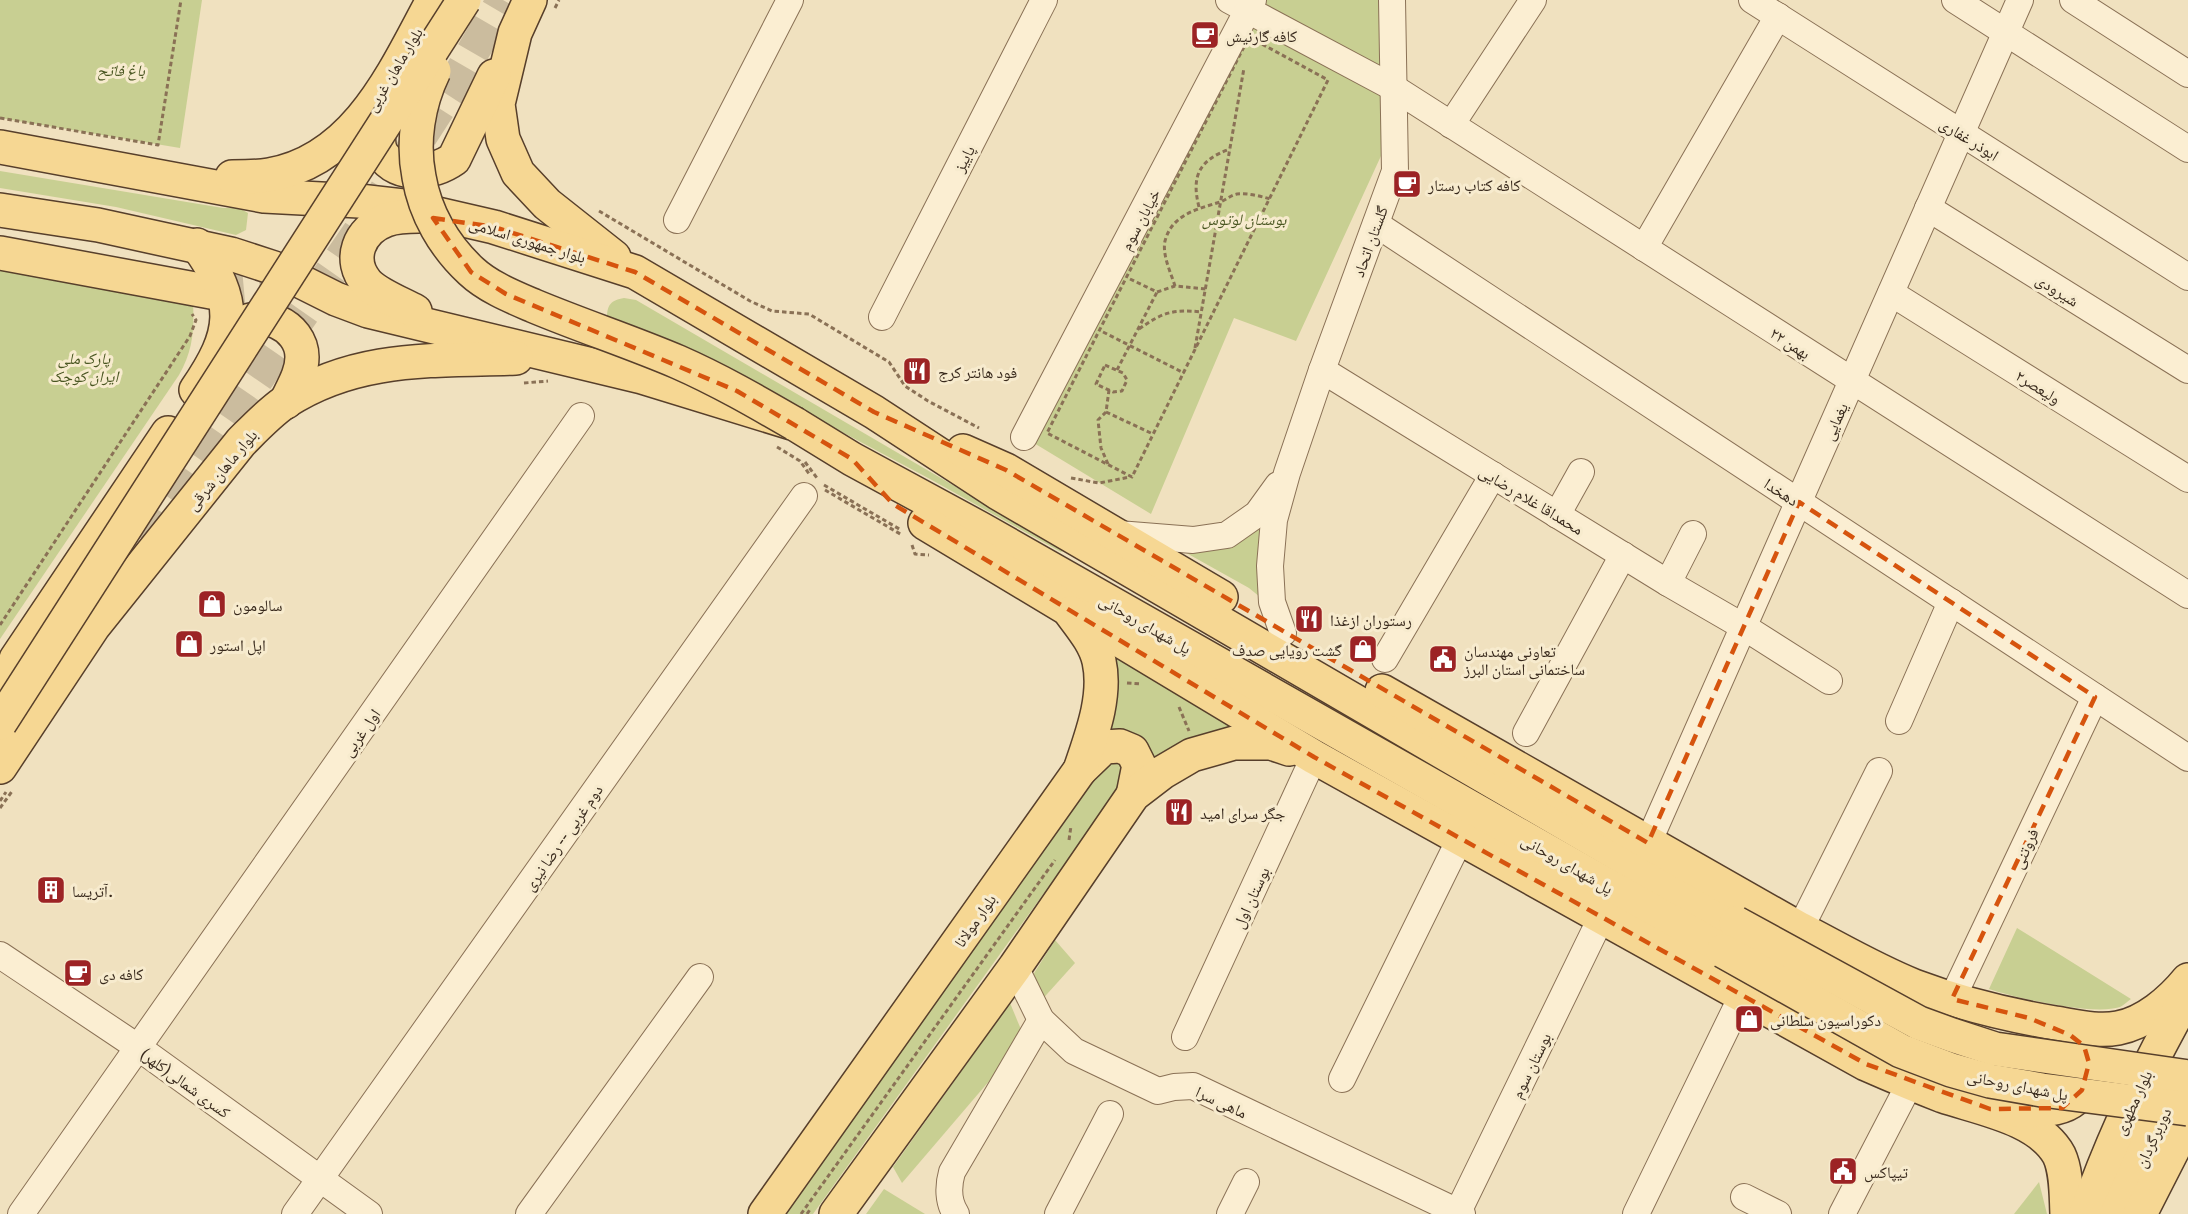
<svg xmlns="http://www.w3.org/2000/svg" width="2188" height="1214" viewBox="0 0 2188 1214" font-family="Literata,'Noto Naskh Arabic',serif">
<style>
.green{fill:#c8cf92}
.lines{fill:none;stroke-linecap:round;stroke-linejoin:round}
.major-tunnel{stroke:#cbbc9e;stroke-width:33;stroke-dasharray:33 16;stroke-linecap:butt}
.minor-casing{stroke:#8a7156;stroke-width:28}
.major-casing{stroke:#573f2b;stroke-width:36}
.path{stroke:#8a7156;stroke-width:3;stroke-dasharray:4.5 3;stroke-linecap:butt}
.minor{stroke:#fbeed2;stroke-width:26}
.major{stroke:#f6d793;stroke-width:33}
.major-bridge-casing{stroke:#573f2b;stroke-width:36;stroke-linecap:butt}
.major-bridge{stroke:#f6d793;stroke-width:33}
.marked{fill:none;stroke:#d6540e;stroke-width:4.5;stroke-dasharray:12 8;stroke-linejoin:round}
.labels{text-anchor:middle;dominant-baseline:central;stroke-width:6;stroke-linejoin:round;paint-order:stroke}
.poi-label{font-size:16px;fill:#38291c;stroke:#f7ebce;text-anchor:start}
.park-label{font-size:16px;font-style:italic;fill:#495621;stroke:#f7ebce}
.street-label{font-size:16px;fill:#38291c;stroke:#f7ebce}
</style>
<rect width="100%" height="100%" fill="#f0e1bf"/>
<g class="green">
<path d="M0,0h202l-22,148 -180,-30z"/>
<path d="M1245,0h136l5,145 -90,196 -62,-23 -83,196 -127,-77z"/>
<path d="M0,171l223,37h16l9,5 -2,17 -10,5 -120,-28 -116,-19z"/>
<path d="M0,264l193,35c1,30 1,49 -14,76l-179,264z"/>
<path d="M624,298l12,2 428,250 -3,2 -131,-73 -150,-80 -173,-81c0,-13 4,-18 17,-20z"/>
<path d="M1263,521l-3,76 -11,-9 -68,-38z"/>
<path d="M1105,638l153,92 -109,37 -46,-35z"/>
<path d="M1107,762l14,1 5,16 -313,435h-34l309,-430z"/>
<path d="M2017,928l114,71c-3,2 -7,6 -11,8 -26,9 -104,-9 -131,-18z"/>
<path d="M1055,940l20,23 -36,40 -8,-25z"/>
<path d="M1010,1003l15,36 -123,144 -9,-16z"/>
<path d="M2039,1182l8,32h-33z"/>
<path d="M884,1189l41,25h-59z"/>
</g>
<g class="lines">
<g class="major-tunnel">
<path d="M211,292l55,-5 36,-14"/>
<path d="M147,542l25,-40 185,-267 93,-144 53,-91"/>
</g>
<g class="minor-casing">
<g id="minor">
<path d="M1229,0l165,88 794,507"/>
<path d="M1752,0l436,277"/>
<path d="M1955,0l233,149"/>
<path d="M2073,0l115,74"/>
<path d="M1451,125l82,-125"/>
<path d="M1928,208l260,162"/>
<path d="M677,220l113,-220"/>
<path d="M1376,224l812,534"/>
<path d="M1644,248l134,-232"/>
<path d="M1891,293l297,186"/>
<path d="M882,317l162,-317"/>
<path d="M1322,370l346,213 76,44 85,54"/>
<path d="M1024,437l229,-437"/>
<path d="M1557,515l24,-43"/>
<path d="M1118,534l75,6 34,-5 30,-21 21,-29"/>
<path d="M1668,583l25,-49"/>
<path d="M1283,633l-11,-31 -2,-36 4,-46 13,-47 35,-103 73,-199 -3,-171"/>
<path d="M1385,659l108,-184"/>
<path d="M1899,721l52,-119"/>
<path d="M1526,733l97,-178"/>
<path d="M1648,843l372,-843"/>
<path d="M1800,929l79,-158"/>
<path d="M0,955l139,93 230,166"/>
<path d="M1015,967l26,53 33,31 84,40 16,-4 19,-1 269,128"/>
<path d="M1952,999l143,-302"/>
<path d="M1185,1037l129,-280"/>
<path d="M1342,1079l118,-240"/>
<path d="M1744,1197l34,17"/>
<path d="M1458,1212l143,-294"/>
<path d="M21,1214l560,-798"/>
<path d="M295,1214l509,-718"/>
<path d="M529,1214l171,-237"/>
<path d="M956,1214c-8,-12 -8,-28 -4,-42l89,-152"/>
<path d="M1058,1214l52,-100"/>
<path d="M1230,1214l16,-32"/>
<path d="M1636,1214l106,-218"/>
<path d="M1842,1214l68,-131"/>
</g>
</g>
<g class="major-casing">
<g id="major">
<path d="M530,0l-15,33 -17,71 5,35 15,34 29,31 67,53"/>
<path d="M382,112c-2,13 -7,30 0,42 16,25 52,19 72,5l40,-83"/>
<path d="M0,147l264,49 95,5 44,5 91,21 141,45 239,140 124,81 738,430"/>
<path d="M232,177c12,0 25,0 37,-2 88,-15 126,-105 164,-175"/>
<path d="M0,210l98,15 133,29 43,14 62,31 32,12 274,66 153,47 57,35 129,70 742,422"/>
<path d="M0,253l211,39"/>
<path d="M415,311c-13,-7 -38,-17 -48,-28 -20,-23 -8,-53 19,-63 11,-4 22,-4 33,-4"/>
<path d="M236,329c22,-24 66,-4 66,28 0,16 -9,30 -16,45"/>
<path d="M196,390c39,-57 43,-87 1,-145"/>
<path d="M963,451l43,19 215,127"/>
<path d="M925,523l389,234 552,307c25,11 51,22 77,32 35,12 96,22 116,59 8,17 7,41 8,59"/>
<path d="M1382,691l418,238c37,19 74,41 114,57 45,17 94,29 141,37 20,3 42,9 63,5 27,-5 53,-27 70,-48"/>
<path d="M0,714l16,-55 152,-226"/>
<path d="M0,767l93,-140 148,-185c14,-14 28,-29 44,-40 72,-47 149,-41 231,-44"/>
<path d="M1080,770l24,-23 16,-1 12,5 7,14 -6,30"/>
<path d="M1997,1109c30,0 75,9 88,-25"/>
<path d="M765,1214l315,-444c11,-33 27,-73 19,-109 -4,-18 -17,-33 -28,-48"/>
<path d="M836,1214l179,-247 118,-172 30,-23 29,-17 42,-12h37l18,6"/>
<path d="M2086,1214c27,-77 62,-150 102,-220"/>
<path d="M2117,1214l36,-82 25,-50"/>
<path d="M2140,1214l48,-94"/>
</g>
</g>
<g class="path">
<path d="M555,8l4,-8"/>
<path d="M1249,37l79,43 -196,397 -85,-44z"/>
<path d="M0,118l158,27 23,-145"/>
<path d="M1199,207c-8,-31 0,-47 31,-58"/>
<path d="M599,211l151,90 22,10 37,3 80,48 16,24 23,15 51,27"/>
<path d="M1130,279l27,13 18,-6 31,3"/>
<path d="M1175,286c-4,-13 -13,-31 -10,-45 7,-27 33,-32 55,-39 6,-2 11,-7 17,-8 11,-1 23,2 33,5"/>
<path d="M1139,329c24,-17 34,-20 63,-17"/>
<path d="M1103,332l81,41"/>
<path d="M1195,348l49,-280"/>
<path d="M1105,365l18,8 4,7 -5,11 -9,1 -17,-8z"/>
<path d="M1117,370l40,-78"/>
<path d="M524,383l24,-2"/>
<path d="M1106,412l47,22"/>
<path d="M777,447l23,14 10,14"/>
<path d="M805,462l12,16"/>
<path d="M1108,464l-7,-16 -3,-28 8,-8 3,-22"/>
<path d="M1071,478l28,5 31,-6"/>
<path d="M824,485l77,45"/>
<path d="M825,490l77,45"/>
<path d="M912,545l3,9 14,1"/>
<path d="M0,625l190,-289 6,-16 -4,-6"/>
<path d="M1127,683l14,1"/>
<path d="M1179,707l10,24"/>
<path d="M0,801l6,-9"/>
<path d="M0,808l13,-18"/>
<path d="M1069,840l2,-14"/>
<path d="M801,1214l254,-354"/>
<path d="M807,1214l4,-6"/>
</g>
<use href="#minor" class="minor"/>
<use href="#major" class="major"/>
<g class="major-bridge-casing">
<g id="major-bridge">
<path d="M434,71c-16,33 -22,71 -15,106 6,36 25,69 52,94 17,16 42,26 63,35 48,20 97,36 144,56 41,18 79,40 117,62"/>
<path d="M0,723l464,-723"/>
<path d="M1736,923l183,100 33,12 43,14 193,28"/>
<path d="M1723,951l178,100 50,19 39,11 52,9 146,19"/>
</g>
</g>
<use href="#major-bridge" class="major-bridge"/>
</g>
<path class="marked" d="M433,218l61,9 141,45 239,140 132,58 642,373 151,-341 296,195 -143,302 77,19 41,17 14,11 5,17 -7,27 -20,18 -72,1 -124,-45 -552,-307 -421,-253 -41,-45 -115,-68 -231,-97 -35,-22z"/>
<defs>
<g id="cafe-square" transform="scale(1.5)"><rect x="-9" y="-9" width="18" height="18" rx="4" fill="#9c2325" stroke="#f7ebce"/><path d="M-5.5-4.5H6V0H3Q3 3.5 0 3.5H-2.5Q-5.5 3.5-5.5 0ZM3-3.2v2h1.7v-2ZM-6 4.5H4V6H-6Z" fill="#fff"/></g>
<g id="restaurant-square" transform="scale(1.5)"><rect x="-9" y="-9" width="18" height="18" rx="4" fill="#9c2325" stroke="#f7ebce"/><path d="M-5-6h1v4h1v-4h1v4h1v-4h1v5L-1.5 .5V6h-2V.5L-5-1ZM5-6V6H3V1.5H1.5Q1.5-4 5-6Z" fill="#fff"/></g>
<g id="shop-square" transform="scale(1.5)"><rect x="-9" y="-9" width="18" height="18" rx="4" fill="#9c2325" stroke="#f7ebce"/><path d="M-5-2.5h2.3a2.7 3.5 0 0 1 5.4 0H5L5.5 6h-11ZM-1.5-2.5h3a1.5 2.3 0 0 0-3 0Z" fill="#fff"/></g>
<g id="civic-square" transform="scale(1.5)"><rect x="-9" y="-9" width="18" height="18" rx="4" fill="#9c2325" stroke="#f7ebce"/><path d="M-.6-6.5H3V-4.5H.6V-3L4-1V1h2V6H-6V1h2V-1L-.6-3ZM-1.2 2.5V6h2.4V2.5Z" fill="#fff"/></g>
<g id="building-square" transform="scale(1.5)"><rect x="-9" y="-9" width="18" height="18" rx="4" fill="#9c2325" stroke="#f7ebce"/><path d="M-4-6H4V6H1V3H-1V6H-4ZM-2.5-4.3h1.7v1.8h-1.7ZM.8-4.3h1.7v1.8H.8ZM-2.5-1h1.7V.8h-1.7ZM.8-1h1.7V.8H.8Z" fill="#fff"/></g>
</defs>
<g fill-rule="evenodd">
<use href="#cafe-square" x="1205" y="35"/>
<use href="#cafe-square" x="1407" y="184"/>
<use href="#restaurant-square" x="917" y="371"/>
<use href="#shop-square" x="212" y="604"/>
<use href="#restaurant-square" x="1309" y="619"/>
<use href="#shop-square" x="189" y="644"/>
<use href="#shop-square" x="1363" y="649"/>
<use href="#civic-square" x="1443" y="659"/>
<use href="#restaurant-square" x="1179" y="812"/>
<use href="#building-square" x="51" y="890"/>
<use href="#cafe-square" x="78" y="973"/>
<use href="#shop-square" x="1749" y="1019"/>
<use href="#civic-square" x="1843" y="1171"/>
</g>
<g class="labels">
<g class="poi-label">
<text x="1226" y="35">کافه گارنیش</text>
<text x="1428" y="184">کافه کتاب رستار</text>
<text x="938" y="371">فود هانتر کرج</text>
<text x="233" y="604">سالومون</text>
<text x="1330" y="619">رستوران ازغذا</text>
<text x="210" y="644">اپل استور</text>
<text x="1342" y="649" text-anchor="end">گشت رویایی صدف</text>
<text x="1464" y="650">تعاونی مهندسان<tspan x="1464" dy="18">ساختمانی استان البرز</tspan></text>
<text x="1200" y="812">جگر سرای امید</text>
<text x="72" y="890">آتریسا.</text>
<text x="99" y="973">کافه دی</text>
<text x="1770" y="1019">دکوراسیون سلطانی</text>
<text x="1864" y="1171">تیپاکس</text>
</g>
<g class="park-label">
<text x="121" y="69">باغ فاتح</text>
<text x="1244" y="218">بوستان لوتوس</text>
<text x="84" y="357">پارک ملی<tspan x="84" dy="18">ایران کوچک</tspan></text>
</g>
<g class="street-label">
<text transform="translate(393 69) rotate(-59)">بلوار ماهان غربی</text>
<text transform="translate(1970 138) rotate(32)">ابوذر غفاری</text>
<text transform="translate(963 158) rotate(-63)">پاییز</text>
<text transform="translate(1139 219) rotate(-62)">خیابان سوم</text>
<text transform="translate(528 239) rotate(17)">بلوار جمهوری اسلامی</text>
<text transform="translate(1369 241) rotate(-70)">گلستان اتحاد</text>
<text transform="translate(2058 289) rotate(32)">شیرودی</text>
<text transform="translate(1791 342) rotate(33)">۲۲ بهمن</text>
<text transform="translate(2039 386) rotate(32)">ولیعصر۲</text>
<text transform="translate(1834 421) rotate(-66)">یغمایی</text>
<text transform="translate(221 469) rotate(-50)">بلوار ماهان شرقی</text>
<text transform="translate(1782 491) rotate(33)">دهخدا</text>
<text transform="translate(1532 499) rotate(31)">محمداقا غلام رضایی</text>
<text transform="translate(1146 623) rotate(30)">پل شهدای روحانی</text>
<text transform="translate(360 732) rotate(-55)">اول غربی</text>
<text transform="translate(562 837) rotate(-55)">دوم غربی -- رضا نیری</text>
<text transform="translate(2024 848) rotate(-65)">فروتنی</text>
<text transform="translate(1568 863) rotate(30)">پل شهدای روحانی</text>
<text transform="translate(1250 897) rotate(-65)">بوستان اول</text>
<text transform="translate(974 920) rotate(-55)">بلوار مولانا</text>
<text transform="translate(1530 1065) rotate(-64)">بوستان سوم</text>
<text transform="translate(186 1082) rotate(36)">کسری شمالی(کلهر)</text>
<text transform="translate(2018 1084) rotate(11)">پل شهدای روحانی</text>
<text transform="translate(1222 1101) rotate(25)">ماهی سرا</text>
<text transform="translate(2132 1102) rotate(-65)">بلوار مطهری</text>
<text transform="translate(2152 1137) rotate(-65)">دوربرگردان</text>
</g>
</g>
</svg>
